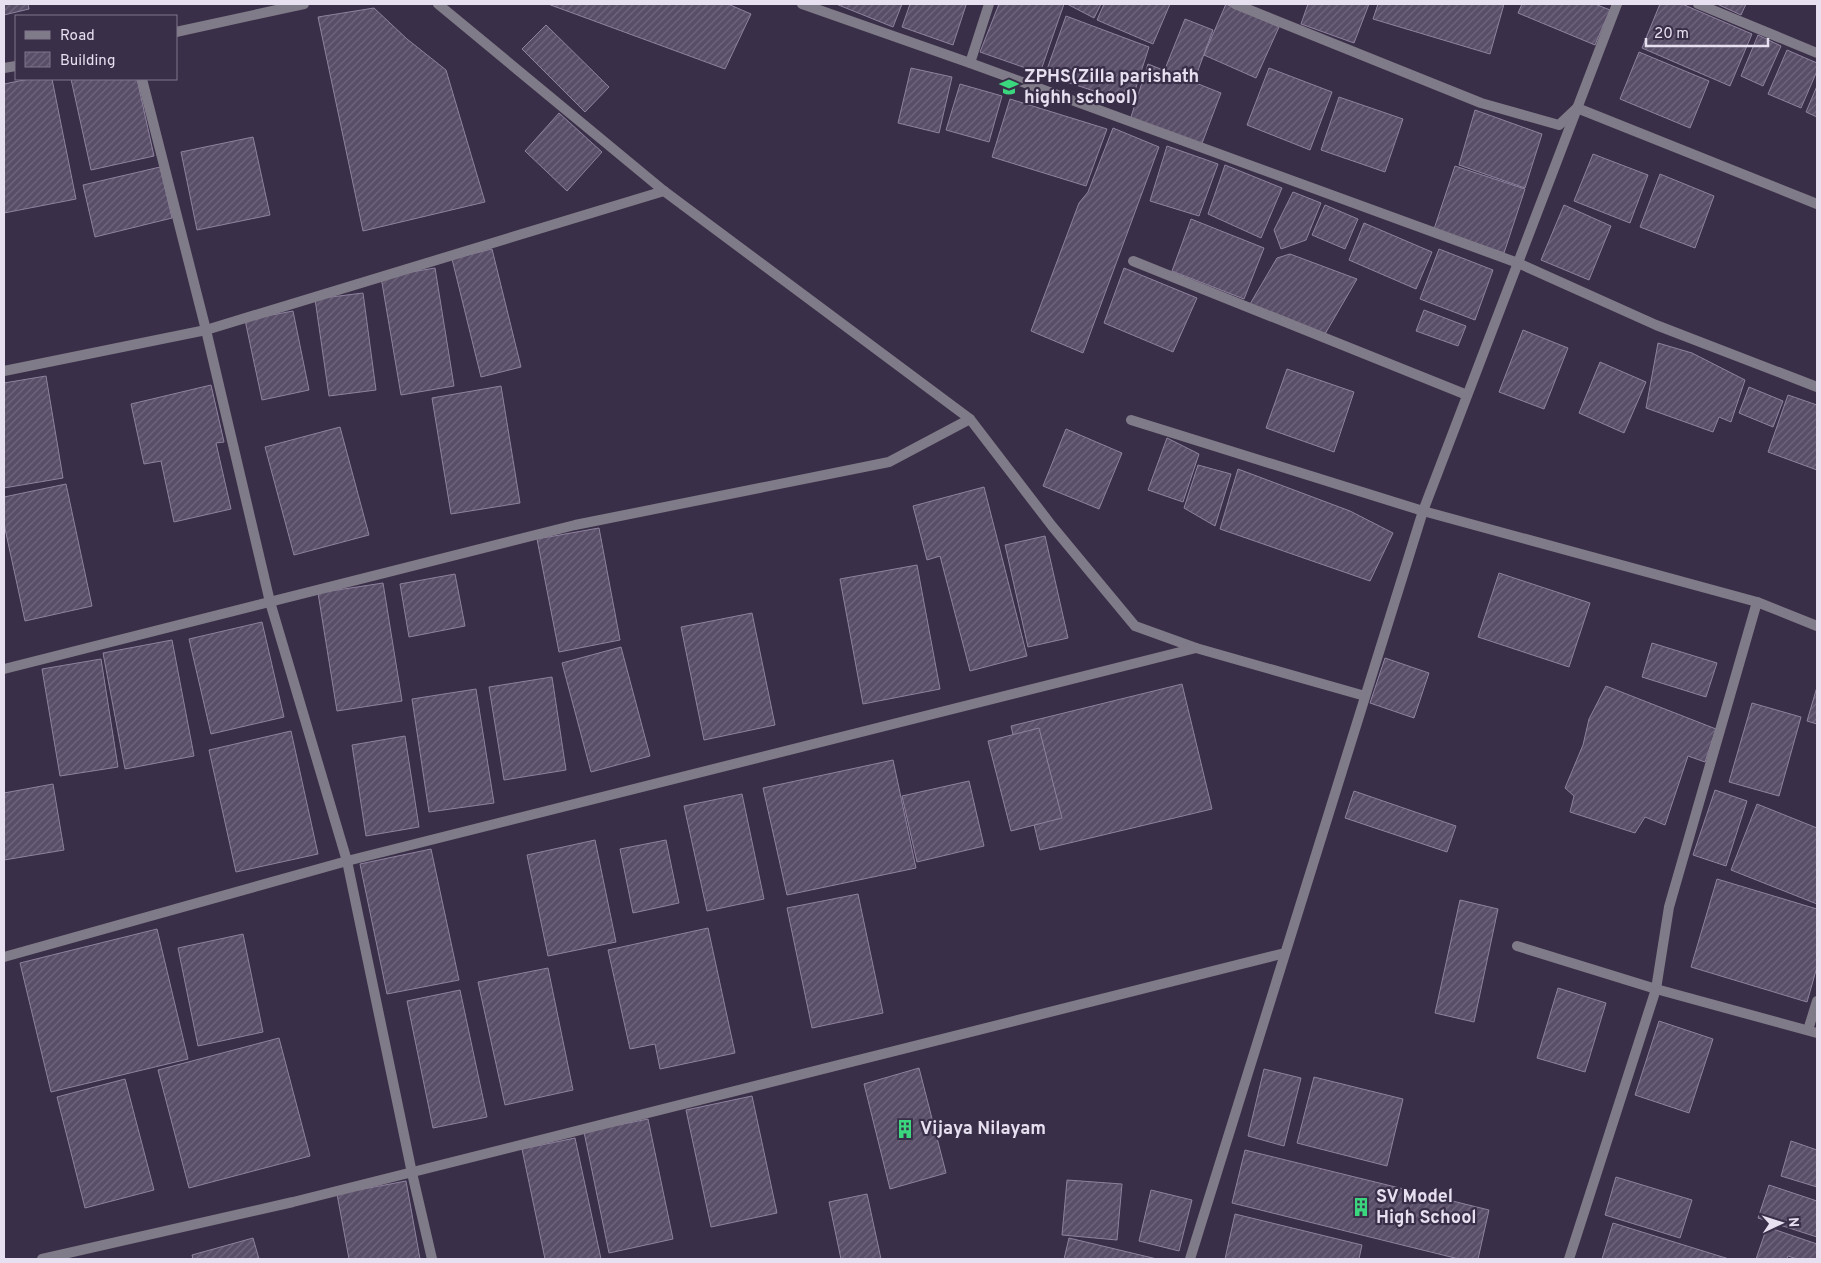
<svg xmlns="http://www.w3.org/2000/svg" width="1821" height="1263" viewBox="0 0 1821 1263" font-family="Overpass,sans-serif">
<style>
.building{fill:url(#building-hatch);stroke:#8e829f}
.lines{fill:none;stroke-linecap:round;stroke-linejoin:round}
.street{stroke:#807b88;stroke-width:10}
.labels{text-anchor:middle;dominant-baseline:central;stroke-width:4.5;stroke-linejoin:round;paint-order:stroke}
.poi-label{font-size:18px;font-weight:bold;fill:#e6e0f0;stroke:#3a2f48;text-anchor:start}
</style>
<defs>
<pattern id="building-hatch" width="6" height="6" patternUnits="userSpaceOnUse" patternTransform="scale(1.25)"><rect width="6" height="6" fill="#594e68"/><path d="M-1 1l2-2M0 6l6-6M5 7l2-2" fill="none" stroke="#71677e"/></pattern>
</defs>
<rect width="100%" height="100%" fill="#3a2f48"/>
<g class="building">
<path d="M4,4h24l1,5 -25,6z"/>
<path d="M548,4h180l23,10 -26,55z"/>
<path d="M836,4h66l-9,23z"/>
<path d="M910,4h52l4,1 -13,40 -51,-18z"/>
<path d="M999,4h65l-24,69 -60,-21z"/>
<path d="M1067,4h34l-7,14z"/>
<path d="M1104,4h66l-17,40 -56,-24z"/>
<path d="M1226,4l53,23 -23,51 -52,-23z"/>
<path d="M1308,4h61l-15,39 -53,-19z"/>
<path d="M1378,4h126l-14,50 -117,-35z"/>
<path d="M1522,4h73l15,6 -15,35 -77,-32z"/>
<path d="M1660,4h22l70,30 -22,52 -88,-38z"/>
<path d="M1717,4h29l-5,11z"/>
<path d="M374,8l33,31 39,31 39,132 -122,29 -45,-214z"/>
<path d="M1066,16l83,31 -18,56 -86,-28z"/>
<path d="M1185,19l28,11 -19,51 -29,-12z"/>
<path d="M546,25l63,62 -24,25 -63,-63z"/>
<path d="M1758,35l23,11 -18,40 -22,-10z"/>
<path d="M1787,50l30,13v8l-16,37 -33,-14z"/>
<path d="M1639,52l70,29 -19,47 -70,-29z"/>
<path d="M1148,64l73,29 -20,53 -71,-26z"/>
<path d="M911,68l41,9 -13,56 -41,-10z"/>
<path d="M1269,68l63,24 -22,58 -63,-25z"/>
<path d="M29,79h23l24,120 -72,14v-129z"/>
<path d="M71,79h66l17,77 -63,14z"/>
<path d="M960,84l42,12 -13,46 -43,-12z"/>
<path d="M1817,86v31l-11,-5z"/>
<path d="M1339,97l64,22 -18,53 -64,-22z"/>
<path d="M1010,99l97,30 -21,57 -94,-29z"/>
<path d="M1475,110l67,24 -17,54 -66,-23z"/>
<path d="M559,113l43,39 -35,39 -42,-40z"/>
<path d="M1113,128l46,19 -76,206 -52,-22 48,-128 9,-11z"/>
<path d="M253,137l17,78 -73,15 -16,-78z"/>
<path d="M1167,146l51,18 -19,52 -49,-15z"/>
<path d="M1593,154l55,21 -18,48 -56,-22z"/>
<path d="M1225,165l57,23 -21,50 -53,-24z"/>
<path d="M1455,166l70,23 -21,64 -70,-24z"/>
<path d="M160,167l12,51 -77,19 -12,-52z"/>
<path d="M1660,174l54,22 -19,52 -55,-21z"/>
<path d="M1293,192l28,11 -15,37 -25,9 -7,-19z"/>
<path d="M1325,205l33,14 -13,30 -33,-14z"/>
<path d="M1564,205l47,21 -22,54 -48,-20z"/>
<path d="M1191,219l73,29 -20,51 -72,-28z"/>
<path d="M1364,223l68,29 -16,37 -67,-29z"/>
<path d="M492,249l29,118 -40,10 -29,-118z"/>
<path d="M1439,249l54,21 -18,50 -55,-21z"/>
<path d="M1290,254l67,25 -32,55 -75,-30 27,-46z"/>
<path d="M435,268l19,118 -53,9 -20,-118z"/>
<path d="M1124,268l73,30 -24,54 -69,-29z"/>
<path d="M363,293l13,97 -47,6 -14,-97z"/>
<path d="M1424,310l42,16 -8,20 -42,-15z"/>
<path d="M293,311l16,79 -47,10 -17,-80z"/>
<path d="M1523,330l45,18 -24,61 -45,-17z"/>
<path d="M1658,343l34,10 53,27 -14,42 -12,-5 -6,15 -67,-24z"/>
<path d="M1600,362l46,20 -22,51 -45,-20z"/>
<path d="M1287,369l67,23 -20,60 -68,-24z"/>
<path d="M46,376l17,102 -59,10v-105z"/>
<path d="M211,385l13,57 -8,1 15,66 -57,13 -13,-61 -17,3 -13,-60z"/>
<path d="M501,386l19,117 -69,11 -19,-116z"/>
<path d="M1749,387l34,14 -10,26 -34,-14z"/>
<path d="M1788,395l29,10v65l-49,-18z"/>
<path d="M340,427l29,108 -75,20 -29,-108z"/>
<path d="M1066,429l56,24 -23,56 -56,-23z"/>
<path d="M1167,438l32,16 -16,48 -35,-12z"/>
<path d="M1198,465l33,9 -16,52 -31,-18z"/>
<path d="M1238,469l112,42 43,22 -23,48 -150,-52z"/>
<path d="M66,484l26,122 -67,15 -21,-97v-27z"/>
<path d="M984,487l43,169 -57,15 -30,-115 -13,4 -14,-54z"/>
<path d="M599,528l21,112 -61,12 -22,-113z"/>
<path d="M1045,536l23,102 -40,9 -23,-102z"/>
<path d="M917,565l23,124 -77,15 -23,-125z"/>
<path d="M1499,573l91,30 -21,64 -91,-30z"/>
<path d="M455,574l10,52 -56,11 -9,-53z"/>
<path d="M383,583l19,118 -65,10 -19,-118z"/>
<path d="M752,613l23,112 -71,15 -23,-113z"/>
<path d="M262,622l22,95 -73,17 -22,-95z"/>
<path d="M172,640l22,116 -69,13 -22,-116z"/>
<path d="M1652,643l65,20 -11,34 -64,-20z"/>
<path d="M621,647l29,109 -59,16 -29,-109z"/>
<path d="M1385,658l44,15 -15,45 -44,-15z"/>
<path d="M101,659l17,108 -58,9 -18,-107z"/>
<path d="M552,677l14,93 -62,10 -15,-93z"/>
<path d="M1182,684l30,125 -172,41 -29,-124z"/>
<path d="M1606,686l110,43 -11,33 -17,-6 -23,69 -20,-8 -10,16 -65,-21 4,-16 -9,-8 18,-43 6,-26z"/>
<path d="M1817,687v37l-10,-3z"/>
<path d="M476,689l18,114 -65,9 -17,-113z"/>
<path d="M1752,703l49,14 -22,79 -50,-14z"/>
<path d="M1039,728l23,90 -51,13 -23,-90z"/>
<path d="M291,731l27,123 -82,18 -27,-122z"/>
<path d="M405,736l14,91 -53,9 -14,-91z"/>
<path d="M893,760l23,108 -129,27 -24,-107z"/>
<path d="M969,781l15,65 -67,16 -15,-66z"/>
<path d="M53,784l11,66 -60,10v-67z"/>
<path d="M1715,790l32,11 -21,65 -33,-11z"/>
<path d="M1354,791l102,35 -9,26 -102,-34z"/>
<path d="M742,794l22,105 -57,12 -23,-105z"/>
<path d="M1757,804l60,24v76l-86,-34z"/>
<path d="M595,840l21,102 -68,14 -21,-101z"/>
<path d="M666,840l13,63 -46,10 -13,-64z"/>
<path d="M431,849l28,131 -72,14 -27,-130z"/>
<path d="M1717,879l100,30v58l-10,35 -116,-35z"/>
<path d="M858,894l25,119 -71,15 -25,-120z"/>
<path d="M1460,900l38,9 -24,113 -39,-9z"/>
<path d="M708,928l27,125 -75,16 -5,-25 -25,5 -22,-99z"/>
<path d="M157,929l31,130 -137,33 -31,-129z"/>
<path d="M243,934l20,98 -65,14 -20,-98z"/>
<path d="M548,968l25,122 -68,15 -27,-123z"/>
<path d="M1558,988l48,15 -21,69 -48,-14z"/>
<path d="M460,990l27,127 -54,11 -26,-127z"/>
<path d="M1659,1021l54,18 -24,74 -54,-18z"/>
<path d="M279,1038l31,118 -121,32 -31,-118z"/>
<path d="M919,1068l27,105 -56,16 -26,-105z"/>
<path d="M1264,1069l37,9 -17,68 -36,-10z"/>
<path d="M1314,1077l89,22 -16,67 -90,-23z"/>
<path d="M125,1079l29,111 -69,18 -28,-111z"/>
<path d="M752,1096l25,117 -66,14 -25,-117z"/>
<path d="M648,1119l25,120 -64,14 -25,-121z"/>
<path d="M575,1138l26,121h-56l-23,-110z"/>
<path d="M1791,1141l26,9v37l-36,-11z"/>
<path d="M1245,1150l244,60 -11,49h-19l-227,-56z"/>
<path d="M1616,1177l76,23 -12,38 -75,-23z"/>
<path d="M1067,1180l55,4 -5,56 -55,-5z"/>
<path d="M406,1181l14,78h-71l-12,-65z"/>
<path d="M1769,1185l48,16v36l-59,-19z"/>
<path d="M1151,1190l41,10 -13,51 -40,-10z"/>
<path d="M867,1194l14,65h-40l-12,-57z"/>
<path d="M1235,1214l127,31 -3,14h-134z"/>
<path d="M1613,1223l116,36h-127z"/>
<path d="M1767,1227l50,17v15h-20l-9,-3 -1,3h-31z"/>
<path d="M253,1238l6,21h-66l-1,-4z"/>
<path d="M1069,1238l88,21h-93z"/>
</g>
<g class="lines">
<g class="street">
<path d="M438,4l226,187 306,228 82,107 83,100 61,22 169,48"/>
<path d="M802,4l168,59 548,200 138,62 161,62"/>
<path d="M1235,4l246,99 78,22 18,-17 240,96"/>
<path d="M1698,4l119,49"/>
<path d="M176,32l128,-28"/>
<path d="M970,63l19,-59"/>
<path d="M4,68l12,-2"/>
<path d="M142,79l64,251 64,272 77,259 65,312 20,86"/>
<path d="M1133,261l334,134"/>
<path d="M4,371l202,-41 458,-139"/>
<path d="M1131,420l292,91 334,91 60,24"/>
<path d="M4,669l571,-144 314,-63 81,-43"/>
<path d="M1517,946l139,43 161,44"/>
<path d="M4,957l343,-96 849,-213"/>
<path d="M1808,1030l9,-29"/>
<path d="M42,1259l251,-57 992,-249"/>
<path d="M1190,1259l233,-748 194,-507"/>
<path d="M1569,1259l87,-270 13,-82 88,-305"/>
</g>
</g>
<defs>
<g id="school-bare" transform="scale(1.5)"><path d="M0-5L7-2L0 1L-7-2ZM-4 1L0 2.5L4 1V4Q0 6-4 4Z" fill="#3bd77e" stroke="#3a2f48" stroke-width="2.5" paint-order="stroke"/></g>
<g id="building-bare" transform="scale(1.5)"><path d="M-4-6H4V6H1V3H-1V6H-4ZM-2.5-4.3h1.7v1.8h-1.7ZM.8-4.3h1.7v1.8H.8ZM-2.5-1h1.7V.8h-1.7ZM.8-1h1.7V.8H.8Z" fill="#3bd77e" stroke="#3a2f48" stroke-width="2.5" paint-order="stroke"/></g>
</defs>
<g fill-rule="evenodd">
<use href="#school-bare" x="1009" y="87"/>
<use href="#building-bare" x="905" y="1129"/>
<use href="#building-bare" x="1361" y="1207"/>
</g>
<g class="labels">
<g class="poi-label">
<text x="1024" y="77">ZPHS(Zilla parishath<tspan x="1024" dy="21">highh school)</tspan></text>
<text x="920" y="1129">Vijaya Nilayam</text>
<text x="1376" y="1197">SV Model<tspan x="1376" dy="21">High School</tspan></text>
</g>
</g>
<rect width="1821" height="1263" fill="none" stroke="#e6e0f0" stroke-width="10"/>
<rect x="15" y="15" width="162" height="65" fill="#3a2f48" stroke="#7f768b"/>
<rect x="25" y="31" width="25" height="8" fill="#807b88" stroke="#7f768b"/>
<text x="60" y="40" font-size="15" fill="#e6e0f0">Road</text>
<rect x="25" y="52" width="25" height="15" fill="url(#building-hatch)" stroke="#7f768b"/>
<text x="60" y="65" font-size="15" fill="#e6e0f0">Building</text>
<g transform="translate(1781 1223) rotate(86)" stroke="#3a2f48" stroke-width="4" paint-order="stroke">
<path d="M0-4L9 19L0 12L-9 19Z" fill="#e6e0f0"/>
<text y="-8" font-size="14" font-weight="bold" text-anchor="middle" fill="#e6e0f0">N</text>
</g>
<path d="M1646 38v8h122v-8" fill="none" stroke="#e6e0f0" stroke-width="2.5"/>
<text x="1654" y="38" font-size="15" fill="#e6e0f0" stroke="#3a2f48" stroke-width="4" paint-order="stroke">20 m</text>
</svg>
